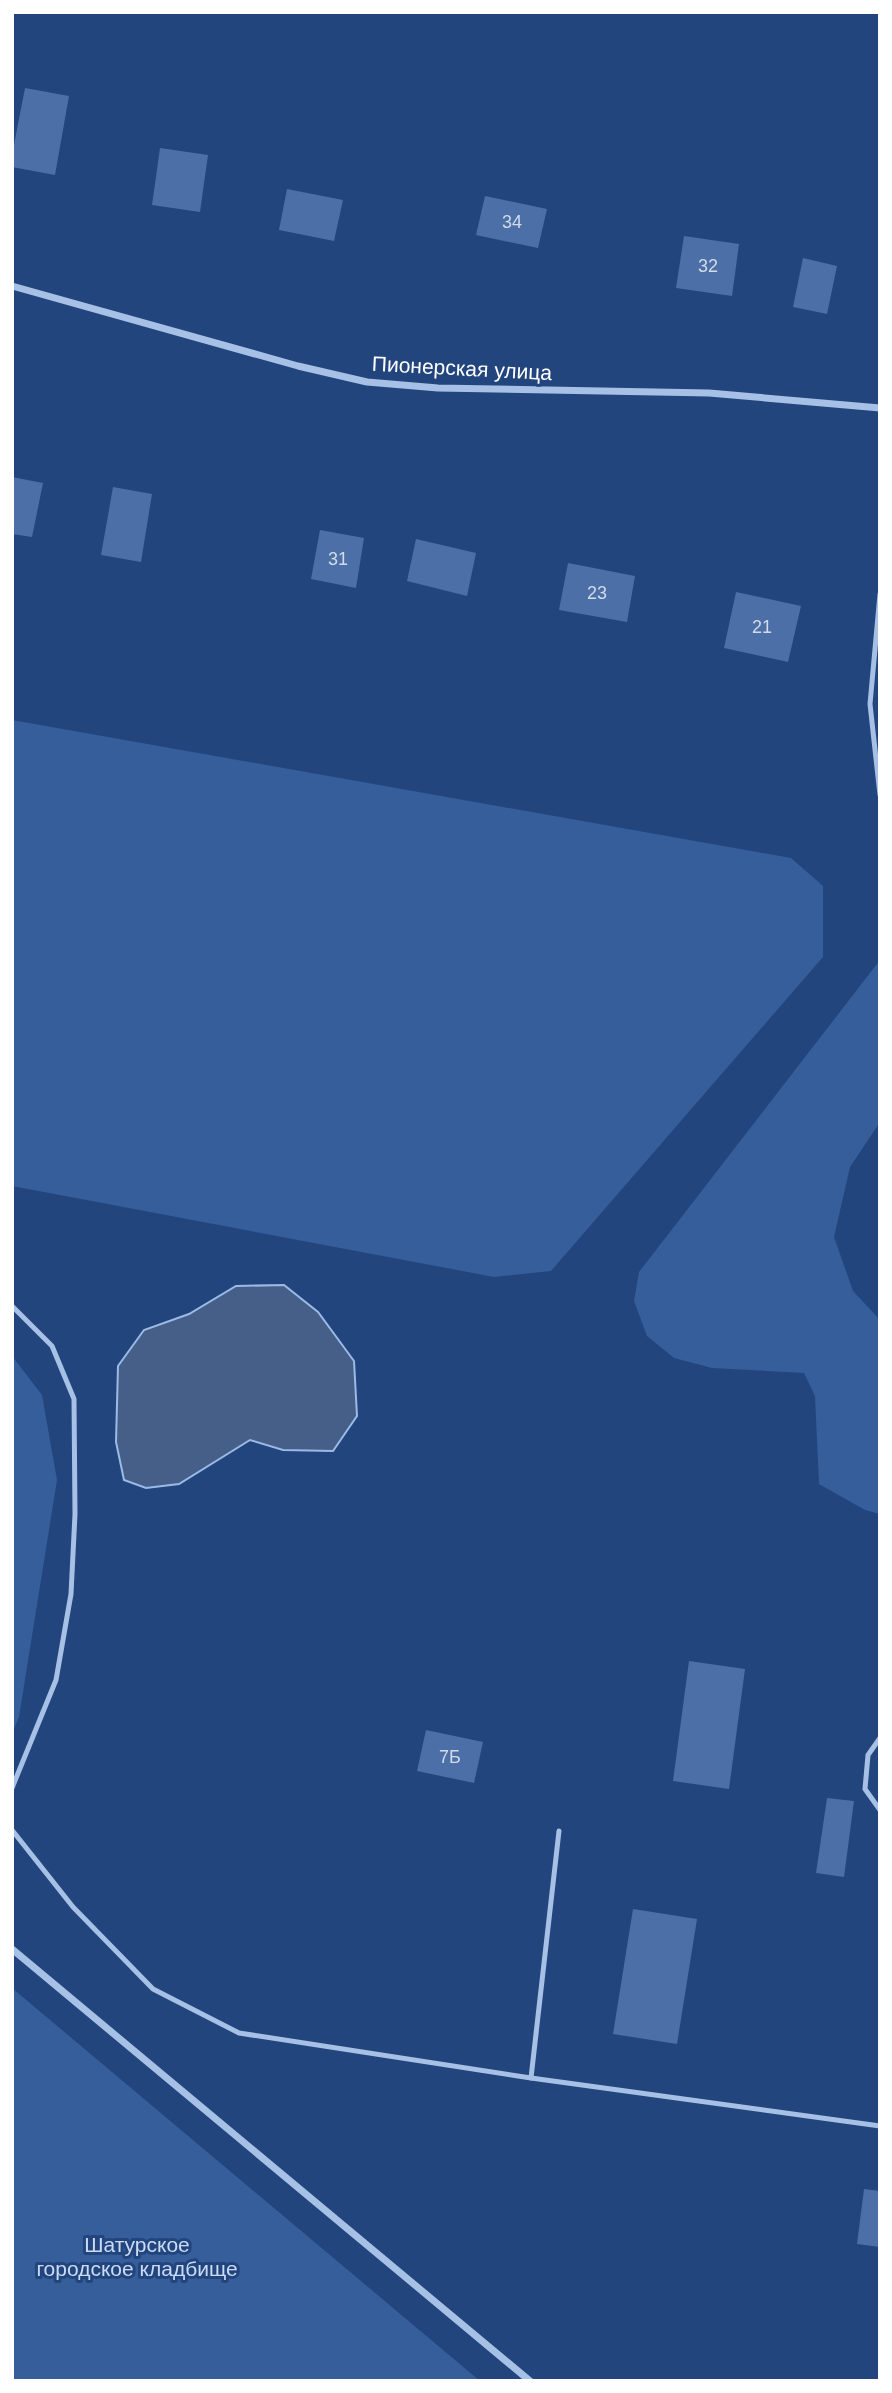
<svg xmlns="http://www.w3.org/2000/svg" width="892" height="2393" viewBox="0 0 892 2393" font-family="Arial,sans-serif">
<style>
.green{fill:#365e9b}
.water{fill:#465f88;stroke:#9bbae7;stroke-width:2}
.building{fill:#4b6fa6}
.lines{fill:none;stroke-linecap:round;stroke-linejoin:round}
.service{stroke:#a7c0e6;stroke-width:5}
.minor{stroke:#a7c0e6;stroke-width:7}
.labels{text-anchor:middle;dominant-baseline:central;stroke-width:6;stroke-linejoin:round;paint-order:stroke}
.number-label{font-size:18px;fill:#d2dbe9}
.street-label{font-size:21px;fill:#fff;stroke:#22457d}
.park-label{font-size:21px;fill:#cadbf5;stroke:#22457d}
</style>
<rect width="100%" height="100%" fill="#22457d"/>
<g class="green">
<path d="M12,720l779,138 32,28v71l-272,314 -57,6 -482,-91z"/>
<path d="M880,960v162l-30,45 -16,70 19,54 27,29v194l-15,-4 -46,-26 -4,-88 -11,-23 -92,-5 -38,-10 -27,-22 -13,-35 5,-29z"/>
<path d="M12,1356l30,39 15,85 -38,237 -7,16z"/>
<path d="M12,1988l468,393h-468z"/>
</g>
<path class="water" d="M284,1285l34,27 36,49 3,55 -24,35 -50,-1 -33,-10 -71,44 -33,4 -22,-8 -8,-38 2,-76 26,-36 45,-16 47,-28z"/>
<g class="building">
<path d="M25,88l44,8 -14,79 -43,-8v-12z"/>
<path d="M160,148l48,7 -8,57 -48,-7z"/>
<path d="M287,189l56,11 -9,41 -55,-11z"/>
<path d="M485,196l62,13 -9,39 -62,-13z"/>
<path d="M684,236l55,8 -7,52 -56,-8z"/>
<path d="M803,258l34,8 -10,48 -34,-7z"/>
<path d="M12,477l31,6 -11,54 -20,-3z"/>
<path d="M113,487l39,7 -11,68 -40,-7z"/>
<path d="M320,530l44,8 -8,50 -45,-9z"/>
<path d="M416,539l60,14 -9,43 -60,-15z"/>
<path d="M568,563l67,13 -8,46 -68,-12z"/>
<path d="M736,592l65,14 -13,56 -64,-14z"/>
<path d="M689,1661l56,8 -16,120 -56,-8z"/>
<path d="M426,1730l57,12 -9,41 -57,-12z"/>
<path d="M827,1798l27,3 -10,76 -28,-4z"/>
<path d="M633,1909l64,10 -20,125 -64,-10z"/>
<path d="M864,2189l16,2v56l-23,-3z"/>
</g>
<g class="lines">
<g class="service">
<path d="M880,594l-10,110 10,91"/>
<path d="M12,1306l40,40 22,53 1,115 -4,80 -15,86 -44,108"/>
<path d="M880,1738l-12,17 -3,34 15,21"/>
<path d="M12,1830l61,77 80,82 86,44 292,45 349,48"/>
<path d="M531,2078l28,-247"/>
</g>
<g class="minor">
<path d="M12,286l286,80 69,16 71,6 271,5 171,15"/>
<path d="M12,1949l518,432"/>
</g>
</g>
<g class="labels">
<g class="number-label">
<text x="512" y="222">34</text>
<text x="708" y="266">32</text>
<text x="338" y="559">31</text>
<text x="597" y="593">23</text>
<text x="762" y="627">21</text>
<text x="450" y="1757">7Б</text>
</g>
<g class="street-label">
<text transform="translate(462 368) rotate(3)">Пионерская улица</text>
</g>
<g class="park-label">
<text x="137" y="2244">Шатурское<tspan x="137" dy="24">городское кладбище</tspan></text>
</g>
</g>
<rect width="892" height="2393" fill="none" stroke="#ffffff" stroke-width="28"/>
</svg>
